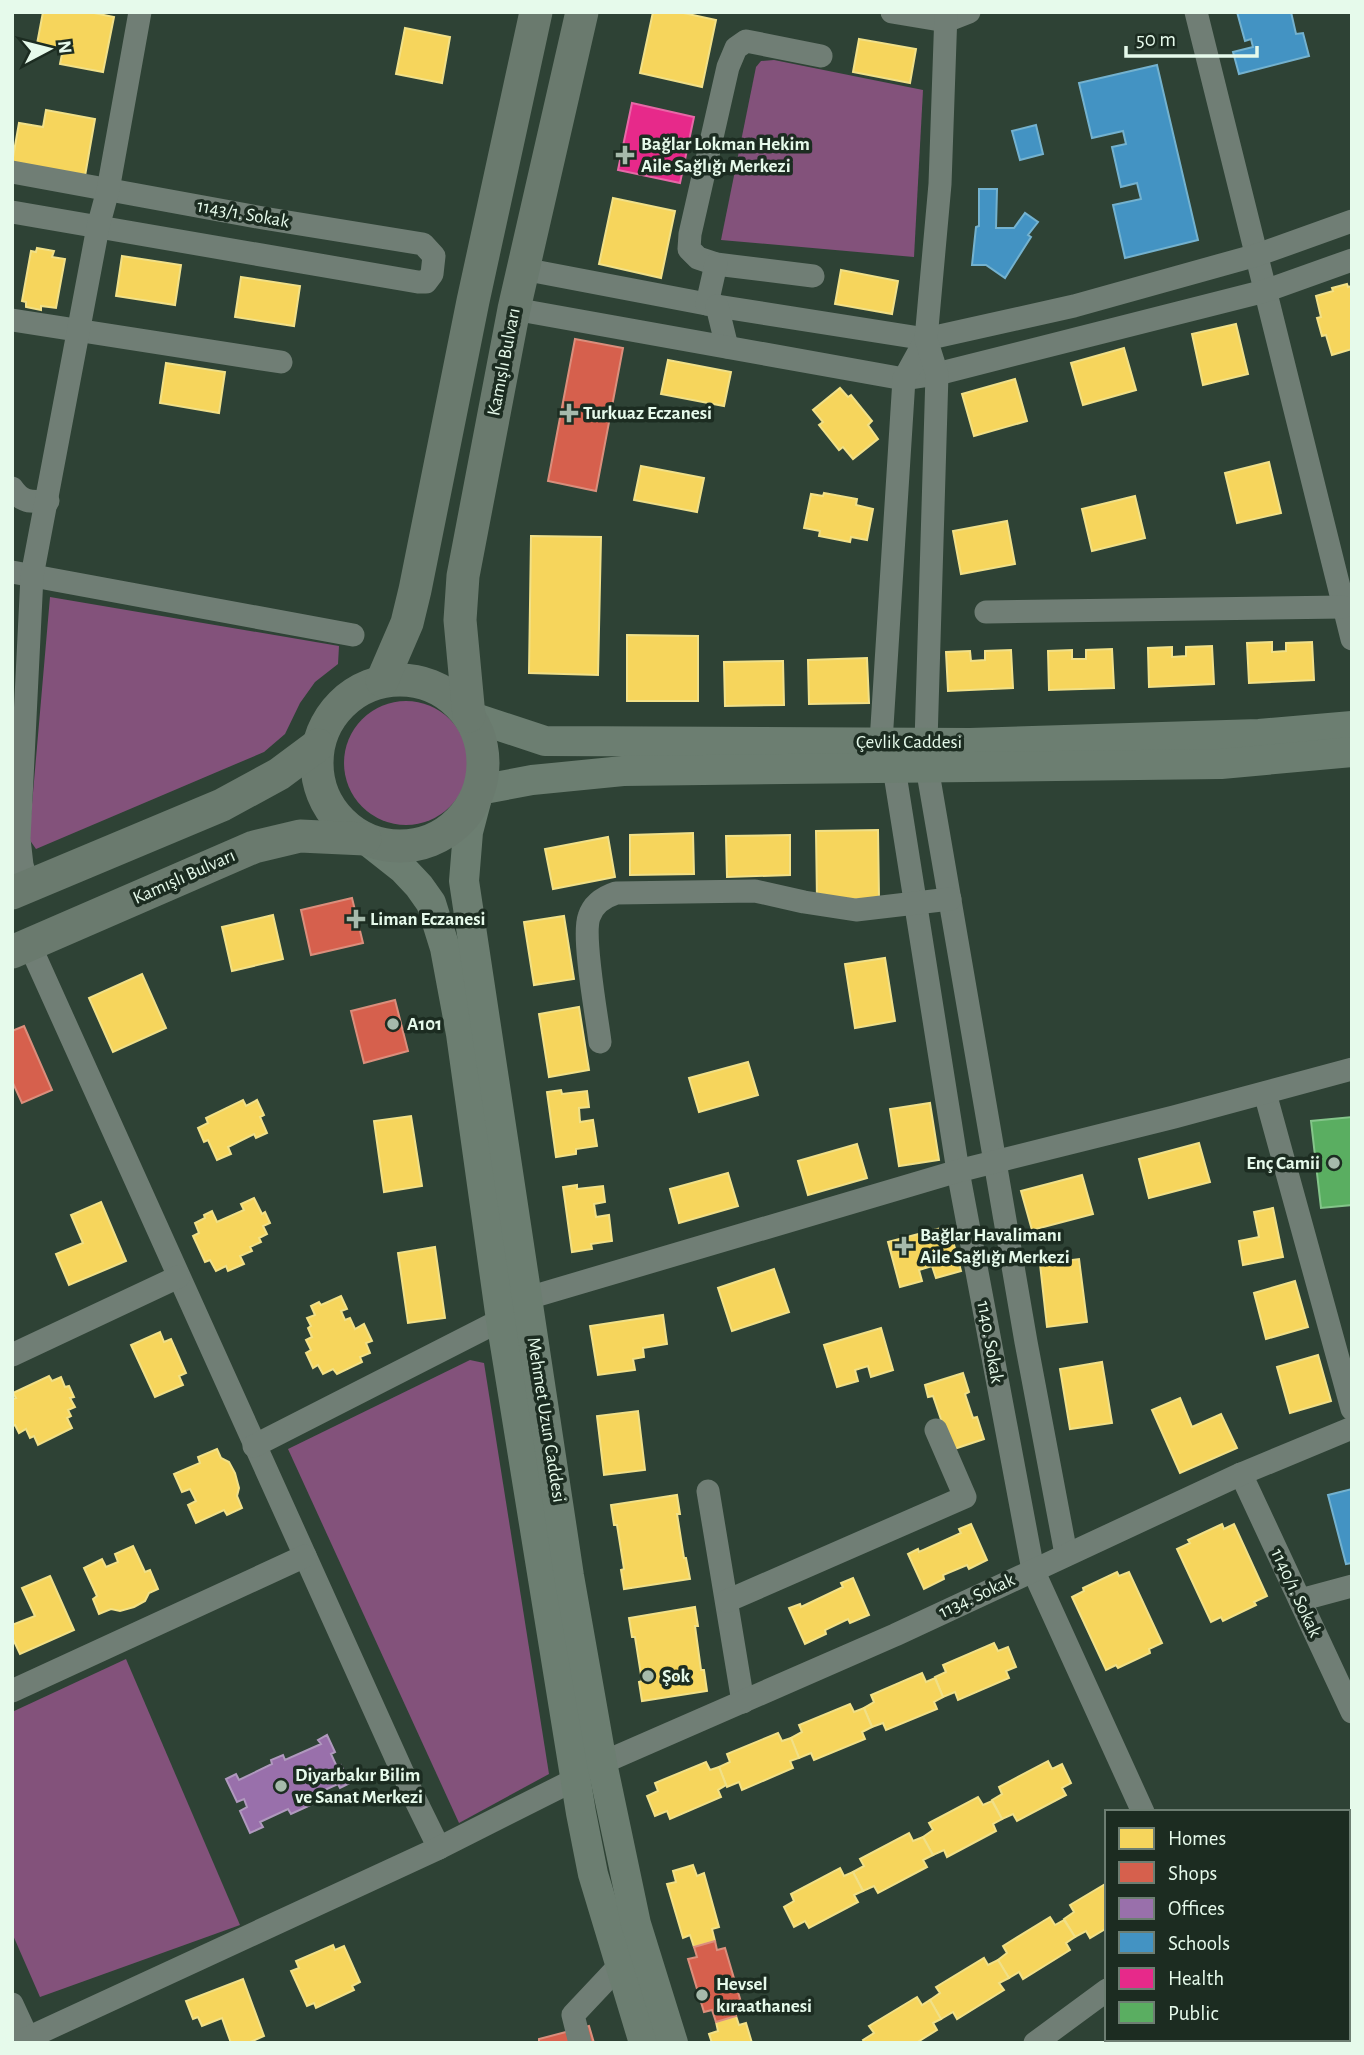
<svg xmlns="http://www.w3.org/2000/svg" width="1364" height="2055" viewBox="0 0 1364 2055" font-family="'Alegreya Sans',sans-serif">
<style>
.green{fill:#83527b}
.homes{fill:#f6d55c;stroke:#f1e087;stroke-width:2}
.shops{fill:#d6604d;stroke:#db8e7c;stroke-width:2}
.offices{fill:#9970ab;stroke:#b099be;stroke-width:2}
.schools{fill:#4393c3;stroke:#74b2cf;stroke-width:2}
.health{fill:#e7298a;stroke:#e768a7;stroke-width:2}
.public{fill:#5aae61;stroke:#84c58a;stroke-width:2}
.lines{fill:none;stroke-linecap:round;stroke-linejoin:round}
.minor{stroke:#707e75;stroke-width:23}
.major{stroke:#6c7e71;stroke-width:30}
.highway{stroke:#6a7a6e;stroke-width:33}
.poi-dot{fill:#a6baab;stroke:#1c2c21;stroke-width:2.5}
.labels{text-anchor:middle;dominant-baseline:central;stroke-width:7;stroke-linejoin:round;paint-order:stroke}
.poi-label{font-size:19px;font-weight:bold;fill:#e6faeb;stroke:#1c2c21;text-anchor:start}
.street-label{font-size:19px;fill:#e6faeb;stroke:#1c2c21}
</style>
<rect width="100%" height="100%" fill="#2e4235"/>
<g class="green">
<path d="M774,60l149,30 -9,167 -193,-17 35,-173 5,-6z"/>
<path d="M50,597l289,49 -1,18 -23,18 -15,21 -15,31 -21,18 -228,97 -7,-10z"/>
<circle cx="406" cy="763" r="62"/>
<path d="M470,1360l14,3 65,411 -90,49 -171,-374z"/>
<path d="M126,1659l114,266 -200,72 -28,-64v-221z"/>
</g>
<g class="homes">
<path d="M43,12h46l25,5 -11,55 -43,-8 3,-15 -26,-5z"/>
<path d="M653,12h26l37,8 -14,67 -62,-14z"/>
<path d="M405,28l45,9 -8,46 -46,-9z"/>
<path d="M859,39l57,10 -6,34 -57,-11z"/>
<path d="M46,110l49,9 -10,57 -73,-13 7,-40 24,4z"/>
<path d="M613,198l62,13 -14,67 -62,-14z"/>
<path d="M37,248l17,3 -2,6 13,2 -9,49 -15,-2v4l-15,-3v-5l-4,-1 9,-50 5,1z"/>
<path d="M122,256l59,9 -6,40 -59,-9z"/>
<path d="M841,270l57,11 -6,33 -57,-10z"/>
<path d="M241,277l59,9 -6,40 -59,-9z"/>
<path d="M1347,284l1,3 4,-1v63l-20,6 -6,-20 -4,1 -5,-18 4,-1 -5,-21 17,-5 -1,-3z"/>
<path d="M1236,324l12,50 -45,11 -11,-51z"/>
<path d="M1124,348l12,42 -53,15 -12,-42z"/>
<path d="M668,360l63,12 -7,34 -63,-12z"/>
<path d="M166,363l59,9 -6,41 -59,-10z"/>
<path d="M1015,379l12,42 -53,15 -12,-42z"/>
<path d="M840,388l8,9 3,-2 21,26 -4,4 10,14 -25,20 -10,-12 -4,3 -20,-25 4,-3 -10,-12z"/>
<path d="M1269,462l12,51 -44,10 -12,-50z"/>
<path d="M641,466l63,12 -7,34 -63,-12z"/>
<path d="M824,493l33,6 -1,6 17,4 -6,31 -16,-3 -1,5 -31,-6 1,-5 -16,-3 7,-34 12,2z"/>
<path d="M1135,496l10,42 -53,13 -10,-42z"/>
<path d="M1007,521l8,43 -54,10 -8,-43z"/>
<path d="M531,536l70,1 -3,138 -69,-2z"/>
<path d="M627,635l71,1v65h-71z"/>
<path d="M1272,642v10l14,-1v-8l26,-1 2,38 -65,3 -2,-40z"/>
<path d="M1212,646l2,38 -65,3 -1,-39 24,-1v10l14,-1v-9z"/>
<path d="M1112,649l2,39 -65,2 -1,-39 24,-1v9h14v-9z"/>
<path d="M1011,650l2,38 -65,3 -2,-39 24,-1 1,10 14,-1v-9z"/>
<path d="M867,658l2,45 -60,1 -1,-44z"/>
<path d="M783,661l1,44 -59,1 -1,-44z"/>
<path d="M878,830l1,69 -62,1 -1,-69z"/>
<path d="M693,833l1,41 -64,1v-40z"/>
<path d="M790,835v40l-63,2 -1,-41z"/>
<path d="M608,837l7,40 -62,12 -8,-40z"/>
<path d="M273,915l10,44 -51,12 -10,-44z"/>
<path d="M564,916l10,63 -40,6 -10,-63z"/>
<path d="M885,958l10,63 -40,7 -10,-64z"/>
<path d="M142,974l24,54 -53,24 -24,-54z"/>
<path d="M579,1007l10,63 -40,7 -10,-63z"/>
<path d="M748,1062l10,33 -59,17 -10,-34z"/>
<path d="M561,1090l1,4 25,-3 2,16 -10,1 1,14 13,-2 4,26 -21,3v5l-20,3 -9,-65z"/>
<path d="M243,1100l3,6 11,-6 7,15 -4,2 7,16 -11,5 -2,-4 -26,13 3,7 -14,6 -9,-20 -4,2 -6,-14 10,-5 -2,-5z"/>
<path d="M930,1103l9,57 -40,6 -9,-57z"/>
<path d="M411,1116l11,70 -38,6 -10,-71z"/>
<path d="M1199,1143l11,39 -61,16 -10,-39z"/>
<path d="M857,1144l10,34 -59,17 -10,-34z"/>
<path d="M728,1173l10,33 -59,17 -9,-34z"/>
<path d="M1082,1175l11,39 -61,16 -11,-39z"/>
<path d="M577,1185v4l26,-3 2,16 -11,2 2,13 13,-2 3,26 -21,3 1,5 -20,3 -9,-65z"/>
<path d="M254,1198l8,16 3,-2 5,11 -7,3 4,8 -8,4 2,4 -11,5 2,4 -12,5 4,8 -16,7 -2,-5 -10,5 -6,-11 -5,2 -12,-26 6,-3 -4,-10 10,-5 -1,-3 8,-4 5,11 27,-12 -3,-6z"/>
<path d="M101,1202l25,59 -57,24 -13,-31 27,-11 -12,-28z"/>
<path d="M1273,1208l10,49 -40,8 -4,-24 20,-4 -5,-25z"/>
<path d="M949,1226l12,45 -25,7 -4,-12 -13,4 3,11 -22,6 -12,-45z"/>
<path d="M435,1247l10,71 -37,5 -10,-70z"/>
<path d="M1079,1259l8,63 -40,5 -7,-63z"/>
<path d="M774,1269l15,43 -57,19 -14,-43z"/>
<path d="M1295,1281l13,46 -42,12 -12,-46z"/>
<path d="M341,1296l6,13 -6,2 4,9 5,-2 5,11 9,-5 8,17 -6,2 4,10 -10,4 2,5 -25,12 -4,-5 -10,5 -5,-9 -5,3 -7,-15 5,-3 -5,-10 6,-3 -4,-9 3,-2 -4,-8 8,-3 -4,-9 8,-4 2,3z"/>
<path d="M663,1315l4,29 -24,4 1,9 -11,2 2,11 -37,5 -8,-49z"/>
<path d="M881,1328l12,42 -22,7 -3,-11 -13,4 3,11 -21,6 -13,-42z"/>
<path d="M160,1332l4,10 7,-3 15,34 -7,3 4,9 -28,12 -24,-52z"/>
<path d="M1318,1355l13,46 -41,12 -13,-46z"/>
<path d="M1102,1362l10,61 -42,6 -10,-60z"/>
<path d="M963,1373l6,19 -4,2 8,24 4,-1 7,22 -36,12v-11l-15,-44 -5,1 -3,-12z"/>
<path d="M49,1376l3,5 9,-4 4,10 4,-1 5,11 -4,1 5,9 -7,3 3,6 -4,2 5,10 -34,17 -4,-9 -4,2 -4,-9 -7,4 -4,-8 -3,1v-27l4,-1 -3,-5z"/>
<path d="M1180,1398l12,29 29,-13 16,34 -57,25 -28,-63z"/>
<path d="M638,1411l7,59 -41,5 -7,-59z"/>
<path d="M217,1449l4,9 8,4 6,11 4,15 -2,8 5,12 -15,7 -3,-5 -28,13 -8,-18 8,-4 -6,-12 -8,3 -8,-18 26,-11 -2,-6z"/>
<path d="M677,1495l3,19h-3l7,44h2l4,21 -66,10 -3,-19 3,-1 -7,-44h-3l-3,-20z"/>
<path d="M971,1524l16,36 -18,9 -2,-4 -24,10 1,4 -20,10 -16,-35 10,-5 1,3 42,-19 -2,-4z"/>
<path d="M1222,1524l2,5 10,-5 33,72 -13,6 2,3 -33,16 -2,-4 -10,5 -34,-73 13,-6 -2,-3z"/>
<path d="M133,1546l12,26 5,-2 8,19 -9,4 -4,8 -11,6 -14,4 -9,-2 -12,5 -6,-15 4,-3 -13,-28 18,-9 4,8 12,-5 -3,-8z"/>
<path d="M1117,1572l2,4 10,-4 33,71 -13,6 1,4 -32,15 -2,-3 -10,5 -34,-73 12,-6 -1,-3z"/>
<path d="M50,1576l24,54 -54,24 -8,-17v-12l23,-9 -13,-28z"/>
<path d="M853,1578l16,37 -19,8 -2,-4 -23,11 1,4 -21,10 -16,-36 11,-4 1,3 42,-20 -2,-4z"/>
<path d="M695,1607l3,19h-3l6,44h3l3,21 -65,10 -3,-19 3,-1 -7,-44h-3l-3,-19z"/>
<path d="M994,1643l4,8 10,-4 8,20 -10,4 3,7 -51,22 -3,-8 -12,5 -8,-20 11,-5 -3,-7z"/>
<path d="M922,1673l4,9 9,-4 8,19 -9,5 3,7 -51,21 -3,-7 -11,4 -8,-19 10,-6 -3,-7z"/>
<path d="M850,1704l4,8 10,-4 8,19 -10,5 3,7 -51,21 -3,-7 -12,5 -8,-20 11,-6 -3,-7z"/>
<path d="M778,1733l4,8 9,-3 8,20 -9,3 3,7 -51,22 -3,-8 -12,5 -8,-20 11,-5 -3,-8z"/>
<path d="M1048,1761l4,8 10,-5 9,19 -9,5 4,7 -49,26 -4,-7 -11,5 -10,-19 10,-6 -3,-7z"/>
<path d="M706,1762l4,8 9,-3 7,18 -8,5 3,7 -51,22 -3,-8 -12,5 -8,-20 11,-5 -3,-8z"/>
<path d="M978,1797l5,8 9,-4 10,18 -9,5 3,7 -49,26 -3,-7 -11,5 -10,-18 10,-7 -4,-7z"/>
<path d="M909,1833l4,8 10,-4 10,18 -10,5 4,7 -49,26 -4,-7 -11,5 -10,-19 11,-6 -4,-7z"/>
<path d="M693,1865l4,11 7,-3 15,54 -7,2 3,12 -21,6 -4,-12 -7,3 -16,-54 9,-2 -3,-11z"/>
<path d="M840,1868l4,8 9,-4 10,19 -9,4 4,7 -49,26 -4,-7 -11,6 -10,-20 10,-6 -3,-7z"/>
<path d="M1107,1883v45l-17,10 -4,-7 -11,6 -11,-18 10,-7 -4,-7z"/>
<path d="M1352,1893v43l-4,2v-43z"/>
<path d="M1050,1917l5,8 9,-5 11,17 -9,6 4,7 -47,29 -4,-7 -10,6 -11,-18 9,-7 -4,-7z"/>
<path d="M333,1945l2,5 9,-4 16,36 -8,4 2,4 -38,18 -2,-5 -7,3 -16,-35 8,-3 -3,-7z"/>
<path d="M984,1958l4,7 10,-5 11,18 -10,5 5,7 -47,29 -4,-7 -12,7 -11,-19 10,-7 -4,-6z"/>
<path d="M243,1979l21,57 -16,7h-17l-9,-25 -20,8 -4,-9 -5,2 -7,-18z"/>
<path d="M917,1997l5,8 8,-5 11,19 -8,4 4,7 -21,13h-51l-2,-3 11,-7 -5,-7z"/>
<path d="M736,2016l3,9 7,-2 6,20h-40l-3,-9 9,-3 -2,-9z"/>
</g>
<g class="shops">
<path d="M575,339l48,9 -27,143 -48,-10z"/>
<path d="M352,898l11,45 -52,12 -10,-45z"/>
<path d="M395,1000l13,51 -44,12 -13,-52z"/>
<path d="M24,1026l28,64 -30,13 -10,-22v-50z"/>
<path d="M715,1941l2,9 8,-2 16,54 -8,2 3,12 -20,6 -4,-12 -8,2 -16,-53 9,-2 -3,-10z"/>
<path d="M589,2026l5,17h-55v-4z"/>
</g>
<path class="offices" d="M327,1735l8,17 -4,2 6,13 4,-2 9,18 -10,5 -2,-4 -27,12 4,7 -24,11 -3,-5 -28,13 3,5 -13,6 -10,-22 7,-4 -3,-8 -7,3 -11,-23 10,-5 3,6 33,-16 -1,-4 12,-5 2,5 36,-16 -3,-4z"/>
<g class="schools">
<path d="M1237,12h54l5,22 7,-1 6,23 -70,18 -6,-22 20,-5 -2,-8 -6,2z"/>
<path d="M1157,65l41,175 -73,18 -12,-53 28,-6 -4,-16 -16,4 -9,-40 14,-3 -3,-13 -31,7 -13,-55z"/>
<path d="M1036,125l7,29 -23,6 -8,-29z"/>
<path d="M979,189h18l-1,39h18l11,-15 13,9 -10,13 3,2 -26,41 -19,-13h-14l4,-38 3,-1z"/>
<path d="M1352,1489v74l-6,1 -18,-69z"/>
</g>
<path class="health" d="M632,103l62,14 -14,66 -62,-13z"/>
<path class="public" d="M1352,1117v88l-31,3 -10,-87z"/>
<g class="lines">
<g class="minor">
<path d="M892,12l54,9 23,-9"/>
<path d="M1196,12l156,627"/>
<path d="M12,172l251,46 160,26 11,12 -2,18 -6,8h-8l-406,-70"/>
<path d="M523,269l194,37 209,33 148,-33 183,-51 95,-34"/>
<path d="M813,276l-97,-12 -18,-6 -9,-9 1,-15 38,-167 8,-19 10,-7 75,15"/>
<path d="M707,304l9,-40"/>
<path d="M717,306l10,41"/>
<path d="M514,309l390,70 33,-5 328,-83 87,-31"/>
<path d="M12,320l269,42"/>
<path d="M12,488c10,15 19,14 36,13"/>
<path d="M12,572l341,63"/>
<path d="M986,612l357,-5"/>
<path d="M881,742l23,-363 22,-40"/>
<path d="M926,742l11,-368 -11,-35 14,-155 6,-172"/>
<path d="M927,767l99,575 40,212"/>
<path d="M894,768l64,403 75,399 110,242"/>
<path d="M28,886l-6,-21 -3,-26 13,-263 66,-349 10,-37 32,-178"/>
<path d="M27,945l9,14 375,832 28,57"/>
<path d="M600,1042c-3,-25 -18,-105 -11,-125 4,-13 15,-20 27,-24l139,-2 49,11 52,8 94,-11"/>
<path d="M1265,1093l87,316"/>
<path d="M528,1298l430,-127 216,-54 178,-48"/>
<path d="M12,1355l166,-78"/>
<path d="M254,1446l247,-126"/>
<path d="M1241,1474l111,238"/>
<path d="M708,1491l35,211"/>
<path d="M1300,1600l52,-14"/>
<path d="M727,1601l238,-104 -29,-67"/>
<path d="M12,1691l293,-135"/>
<path d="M602,1763l293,-128 346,-161 111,-46"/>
<path d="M1348,1832l4,-2"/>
<path d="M12,2004l18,39"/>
<path d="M1265,2039l2,4"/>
<path d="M17,2043l422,-195 137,-69"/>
<path d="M580,2043l-7,-28 48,-51"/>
<path d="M1035,2043l72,-53"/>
</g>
<g class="major">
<path d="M469,716l76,25 425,2 289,-9 93,-8"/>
<path d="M365,839l38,30 16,17 12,17 14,45 16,86 40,286 80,493 12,61 51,169"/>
<path d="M673,2043l-37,-119 -34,-161 -33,-187 -105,-695 4,-49 11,-42 53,-10 91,-9 598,-7 131,-12"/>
</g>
<g class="highway">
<circle cx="400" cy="763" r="83"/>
<path d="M382,681l25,-58 8,-33 58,-289 63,-289"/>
<path d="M469,716l-9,-96 3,-44 51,-267 68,-297"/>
<path d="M12,893l210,-88 57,-31 39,-29"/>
<path d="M12,952l242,-105 46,-11 65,3"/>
</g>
</g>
<g class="poi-dot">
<path d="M621.5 144.5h7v7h7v7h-7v7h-7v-7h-7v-7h7z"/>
<path d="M565.5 402.5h7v7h7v7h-7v7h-7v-7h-7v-7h7z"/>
<path d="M352.5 908.5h7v7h7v7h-7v7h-7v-7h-7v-7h7z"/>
<circle cx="393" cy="1024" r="7"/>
<circle cx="1334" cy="1163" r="7"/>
<path d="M900.5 1235.5h7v7h7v7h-7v7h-7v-7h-7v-7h7z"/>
<circle cx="648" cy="1676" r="7"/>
<circle cx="281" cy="1786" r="7"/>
<circle cx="702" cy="1995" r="7"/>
</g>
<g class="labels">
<g class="poi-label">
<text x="641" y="144">Bağlar Lokman Hekim<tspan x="641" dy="22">Aile Sağlığı Merkezi</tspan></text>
<text x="583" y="413">Turkuaz Eczanesi</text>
<text x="370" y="919">Liman Eczanesi</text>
<text x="407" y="1024">A101</text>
<text x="1320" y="1163" text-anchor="end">Enç Camii</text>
<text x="920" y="1235">Bağlar Havalimanı<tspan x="920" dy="22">Aile Sağlığı Merkezi</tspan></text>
<text x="662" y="1676">Şok</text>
<text x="295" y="1775">Diyarbakır Bilim<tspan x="295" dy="22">ve Sanat Merkezi</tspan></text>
<text x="716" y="1984">Hevsel<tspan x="716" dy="22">kıraathanesi</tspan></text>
</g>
<g class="street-label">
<text transform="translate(243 214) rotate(10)">1143/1. Sokak</text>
<text transform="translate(504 362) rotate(-79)">Kamışlı Bulvarı</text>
<text x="909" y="742">Çevlik Caddesi</text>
<text transform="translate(184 877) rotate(-24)">Kamışlı Bulvarı</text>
<text transform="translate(990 1342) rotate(80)">1140. Sokak</text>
<text transform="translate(546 1420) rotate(81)">Mehmet Uzun Caddesi</text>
<text transform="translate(1296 1593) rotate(65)">1140/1. Sokak</text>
<text transform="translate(977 1596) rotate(-25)">1134. Sokak</text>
</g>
</g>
<rect width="1364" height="2055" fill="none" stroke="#e6faeb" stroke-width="28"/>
<rect x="1105" y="1810" width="245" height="231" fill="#1c2c21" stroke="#6d7e72" stroke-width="2"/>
<rect x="1119" y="1828" width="35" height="21" fill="#f6d55c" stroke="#6d7e72" stroke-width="2"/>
<text x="1168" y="1845" font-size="21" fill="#e6faeb">Homes</text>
<rect x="1119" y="1862" width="35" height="21" fill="#d6604d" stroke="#6d7e72" stroke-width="2"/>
<text x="1168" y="1880" font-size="21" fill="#e6faeb">Shops</text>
<rect x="1119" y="1898" width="35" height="21" fill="#9970ab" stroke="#6d7e72" stroke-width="2"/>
<text x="1168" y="1915" font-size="21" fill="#e6faeb">Offices</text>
<rect x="1119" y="1932" width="35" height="21" fill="#4393c3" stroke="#6d7e72" stroke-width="2"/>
<text x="1168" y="1950" font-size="21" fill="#e6faeb">Schools</text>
<rect x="1119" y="1968" width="35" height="21" fill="#e7298a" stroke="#6d7e72" stroke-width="2"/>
<text x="1168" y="1985" font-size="21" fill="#e6faeb">Health</text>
<rect x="1119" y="2002" width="35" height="21" fill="#5aae61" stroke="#6d7e72" stroke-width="2"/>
<text x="1168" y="2020" font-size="21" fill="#e6faeb">Public</text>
<g transform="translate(49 49) rotate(83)" stroke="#1c2c21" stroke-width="5" paint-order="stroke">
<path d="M0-5L12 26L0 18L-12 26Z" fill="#e6faeb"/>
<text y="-10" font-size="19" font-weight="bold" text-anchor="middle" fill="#e6faeb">N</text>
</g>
<path d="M1126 46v10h131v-10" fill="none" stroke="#e6faeb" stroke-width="3.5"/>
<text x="1136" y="46" font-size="21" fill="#e6faeb" stroke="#1c2c21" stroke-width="5" paint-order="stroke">50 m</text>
</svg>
